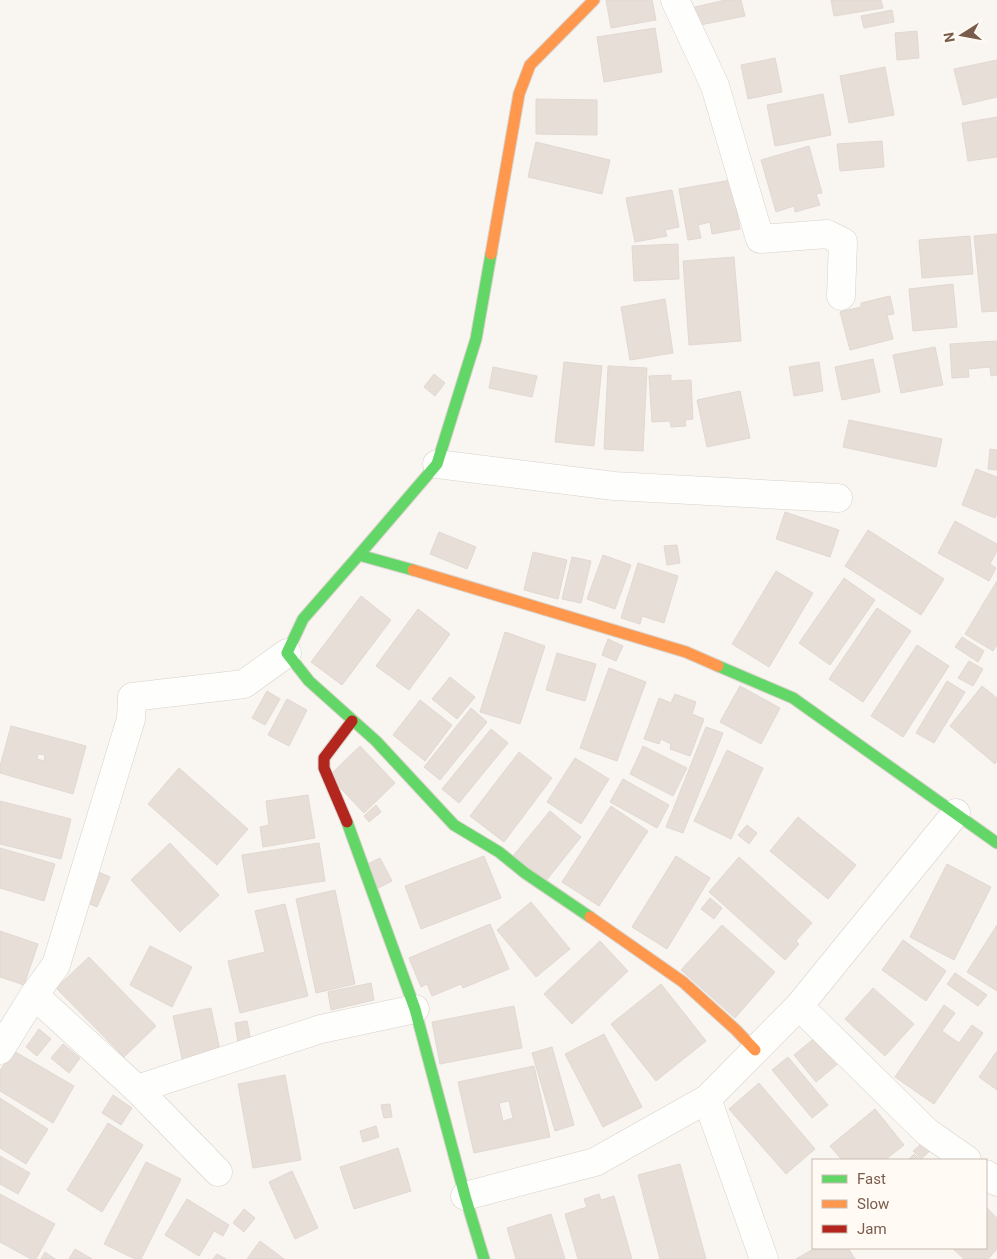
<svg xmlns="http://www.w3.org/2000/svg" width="997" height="1259" viewBox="0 0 997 1259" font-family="Roboto,sans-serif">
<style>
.building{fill:#e6ded7;stroke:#e2d8d2;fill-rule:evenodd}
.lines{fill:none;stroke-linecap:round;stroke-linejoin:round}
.street-casing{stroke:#d7d1cb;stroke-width:29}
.fast-casing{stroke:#d9d2cb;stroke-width:13}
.slow-casing{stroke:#d9d2cb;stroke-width:13}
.jam-casing{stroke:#d9d2cb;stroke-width:13}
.street{stroke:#fefefd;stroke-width:28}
.fast{stroke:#63d668;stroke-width:11}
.slow{stroke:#ff974d;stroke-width:11}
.jam{stroke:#b3261e;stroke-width:11}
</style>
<rect width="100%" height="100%" fill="#f9f5f0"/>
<g class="building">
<path d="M606,0h46l4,20 -45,8z"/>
<path d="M725,0h16l4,16 -50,10 -4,-18z"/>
<path d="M831,0h50l2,8 -49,8z"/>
<path d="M892,10l2,12 -30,6 -3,-12z"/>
<path d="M655,28l7,44 -58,10 -7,-45z"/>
<path d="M917,31l2,27 -22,2 -2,-27z"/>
<path d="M775,58l7,34 -34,7 -7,-34z"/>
<path d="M997,60v37l-34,8 -9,-36z"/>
<path d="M885,67l9,48 -45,8 -9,-47z"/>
<path d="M823,94l8,41 -56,11 -8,-41z"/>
<path d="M536,99l61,1v35l-61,-1z"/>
<path d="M997,117v40l-29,4 -6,-38z"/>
<path d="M882,141l2,26 -44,4 -3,-27z"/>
<path d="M536,142l74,18 -8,34 -74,-17z"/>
<path d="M809,146l13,47 -6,1 4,11 -25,7 -1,-6 -18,6 -15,-52z"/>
<path d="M731,180l9,49 -28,5 -2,-12 -12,3 3,13 -13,2 -9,-51z"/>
<path d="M672,190l7,37 -14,3 2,6 -32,6 -9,-44z"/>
<path d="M997,234v77l-15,1 -8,-76z"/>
<path d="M970,236l3,38 -51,4 -3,-38z"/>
<path d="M678,244l1,35 -45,2 -2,-35z"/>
<path d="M734,257l7,84 -52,4 -6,-84z"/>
<path d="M953,284l4,43 -44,4 -4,-42z"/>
<path d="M890,296l4,18 -7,1 6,24 -43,11 -10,-38 21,-5v-4z"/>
<path d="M665,299l8,54 -43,7 -9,-53z"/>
<path d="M997,341v34l-6,1 -1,-9 -22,2 1,8 -17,1 -2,-34z"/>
<path d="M935,347l8,38 -42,8 -8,-38z"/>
<path d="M873,359l7,33 -38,8 -7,-33z"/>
<path d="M564,362l38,4 -8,80 -39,-4z"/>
<path d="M819,362l4,29 -29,5 -5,-29z"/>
<path d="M608,366l39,2 -4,83 -39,-2z"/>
<path d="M493,367l44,9 -5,21 -43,-9z"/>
<path d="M434,374l11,9 -10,13 -11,-9z"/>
<path d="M671,375v6l20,-1 2,39 -8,1 1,6 -15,1 -1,-6 -18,1 -3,-46z"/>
<path d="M740,391l10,47 -43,9 -10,-47z"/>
<path d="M849,420l93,19 -6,28 -93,-20z"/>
<path d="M990,449l7,1v20l-9,-1z"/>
<path d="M976,469l21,8v37l-2,4 -33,-13z"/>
<path d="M785,512l54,18 -9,27 -54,-18z"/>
<path d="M955,521l42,23v7l-7,13 6,4 -7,13 -51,-28z"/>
<path d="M868,530l76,49 -23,36 -76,-49z"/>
<path d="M439,532l37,15 -9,22 -37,-15z"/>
<path d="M677,545l3,18 -13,2 -3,-19z"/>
<path d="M533,552l34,8 -9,39 -34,-9z"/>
<path d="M603,555l28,10 -16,44 -28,-10z"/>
<path d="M572,557l19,4 -10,42 -19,-4z"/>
<path d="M638,563l40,13 -14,47 -22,-7 -2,8 -19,-6z"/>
<path d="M776,571l37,22 -44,74 -37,-23z"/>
<path d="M844,578l31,22 -45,65 -31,-22z"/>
<path d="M997,581v64l-4,6 -28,-17z"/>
<path d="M361,596l30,24 -49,65 -31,-23z"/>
<path d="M877,608l34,23 -48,71 -34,-23z"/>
<path d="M418,609l32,25 -41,56 -33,-24z"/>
<path d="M505,632l40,14 -25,78 -40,-12z"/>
<path d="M962,637l22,14 -6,11 -23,-15z"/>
<path d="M608,639l15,7 -7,15 -14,-6z"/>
<path d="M917,645l32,21 -46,71 -32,-21z"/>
<path d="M557,653l39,11 -11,37 -39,-11z"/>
<path d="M969,661l14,8 -10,17 -15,-8z"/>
<path d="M609,668l37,14 -29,79 -37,-13z"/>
<path d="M450,677l25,20 -18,22 -25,-20z"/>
<path d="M947,681l18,11 -31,51 -18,-10z"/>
<path d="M740,686l40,22 -19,36 -41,-22z"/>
<path d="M982,686l15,12v63l-2,3 -45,-38z"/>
<path d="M267,691l13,8 -15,26 -13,-7z"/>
<path d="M675,694l21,8 -4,12 12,5 -14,37 -20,-7 1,-5 -10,-5 -2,5 -15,-5 15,-41 12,5z"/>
<path d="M287,699l20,11 -18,36 -21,-11z"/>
<path d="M420,700l32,25 -27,36 -32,-26z"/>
<path d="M471,708l16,14 -47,58 -16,-13z"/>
<path d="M11,726l75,20 -13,48 -73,-21v-7zM38,754l7,1 -1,6 -7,-2z"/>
<path d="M706,727l17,6 -40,100 -17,-6z"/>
<path d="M491,729l17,14 -49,60 -17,-14z"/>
<path d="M360,746l35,37 -31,30 -35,-37z"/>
<path d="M643,746l44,22 -14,28 -43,-22z"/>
<path d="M727,750l36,18 -32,71 -37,-18z"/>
<path d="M519,752l33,26 -48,64 -34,-26z"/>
<path d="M575,758l34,21 -28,45 -34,-22z"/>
<path d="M179,768l69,61 -31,36 -69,-61z"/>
<path d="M623,779l46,26 -12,23 -47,-26z"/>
<path d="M308,795l7,43 -52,9 -3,-20 9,-2 -3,-24z"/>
<path d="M0,801l71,18 -10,40 -61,-15z"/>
<path d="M376,805l5,7 -12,10 -5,-6z"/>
<path d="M611,806l37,25 -49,75 -37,-24z"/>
<path d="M550,811l31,26 -36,45 -32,-26z"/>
<path d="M798,817l58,48 -28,34 -58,-48z"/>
<path d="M747,825l10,8 -8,11 -11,-9z"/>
<path d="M170,843l49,52 -39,37 -49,-52z"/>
<path d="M319,843l6,38 -77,12 -6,-38z"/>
<path d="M0,848l55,16 -11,37 -44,-13z"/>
<path d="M484,856l17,42 -80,31 -16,-43z"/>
<path d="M676,856l34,22 -43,71 -35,-22z"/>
<path d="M739,857l73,66 -16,18 3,3 -14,16 -76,-68z"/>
<path d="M380,858l12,23 -14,7 -12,-23z"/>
<path d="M947,864l44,23 -37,73 -44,-23z"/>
<path d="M94,870l16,7 -13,30 -16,-7z"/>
<path d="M335,890l20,94 -39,9 -20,-94z"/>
<path d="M710,898l12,10 -8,11 -13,-10z"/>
<path d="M531,902l39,47 -34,28 -39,-47z"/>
<path d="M285,904l23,92 -68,17 -12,-52 37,-9 -10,-41z"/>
<path d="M490,924l19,45 -46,19 -2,-4 -29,12 -5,-12 -6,3 -12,-29z"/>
<path d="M722,925l53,47 -40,46 -54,-48z"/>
<path d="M997,925v66l-30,-19z"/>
<path d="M0,931l38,13 -14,41 -24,-8z"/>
<path d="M903,940l43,31 -20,30 -44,-31z"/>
<path d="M600,941l28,30 -56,53 -28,-30z"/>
<path d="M150,946l42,21 -20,40 -42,-22z"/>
<path d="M89,957l67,69 -32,31 -68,-69z"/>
<path d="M955,973l32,22 -9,11 -31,-22z"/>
<path d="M371,983l3,17 -43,10 -3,-18z"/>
<path d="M661,984l45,57 -50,40 -45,-57z"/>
<path d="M873,988l41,36 -29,32 -40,-37z"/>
<path d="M944,1005l11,8 -13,18 17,12 13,-18 11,8 -49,71 -39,-27z"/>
<path d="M514,1006l8,42 -82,16 -8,-42z"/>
<path d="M211,1008l10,47 -38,8 -10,-47z"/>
<path d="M247,1021l4,20 -13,2 -3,-20z"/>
<path d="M39,1029l12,10 -14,17 -11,-9z"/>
<path d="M604,1034l38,73 -39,20 -38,-73z"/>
<path d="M818,1035l22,27 -24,20 -22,-27z"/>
<path d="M63,1044l17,14 -11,15 -18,-15z"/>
<path d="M552,1047l22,78 -19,6 -23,-78z"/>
<path d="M12,1050l62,36 -21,37 -53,-32v-20z"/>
<path d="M997,1051v39l-18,-13z"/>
<path d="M788,1057l40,48 -16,13 -40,-48z"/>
<path d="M534,1066l16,71 -76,16 -16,-71zM509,1101l4,17 -10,3 -4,-18z"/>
<path d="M285,1075l16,85 -48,8 -15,-84z"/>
<path d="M759,1083l56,66 -29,25 -57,-65z"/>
<path d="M113,1095l19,13 -11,17 -19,-12z"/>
<path d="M0,1098l48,31 -22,35 -26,-16z"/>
<path d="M390,1104l2,13 -8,1 -3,-13z"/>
<path d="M875,1109l29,36 -19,15h-43l-12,-14z"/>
<path d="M108,1123l35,22 -41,67 -35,-22z"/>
<path d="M376,1126l3,11 -16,5 -3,-11z"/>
<path d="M925,1141l7,8 -11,10 -8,-8z"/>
<path d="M398,1148l13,43 -57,18 -14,-42z"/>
<path d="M914,1154l6,6h-12z"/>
<path d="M0,1156l30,17 -12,21 -18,-10z"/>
<path d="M146,1162l35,17 -40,80h-6l-31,-15z"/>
<path d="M680,1164l26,95h-46l-22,-84z"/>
<path d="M292,1171l26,57 -23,11 -26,-57z"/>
<path d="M0,1194l55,30 -19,35h-5l-31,-17z"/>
<path d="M599,1194l2,6 13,-4 18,63h-54l-13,-45 22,-7 -3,-8z"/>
<path d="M187,1199l42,26 -6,11 -9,-5 -15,25 -34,-21z"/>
<path d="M986,1207l11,11v31l-9,10h-24l-12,-11h34z"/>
<path d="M244,1209l11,9 -11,14 -11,-9z"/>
<path d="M551,1214l14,45h-49l-9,-31z"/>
<path d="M260,1241l24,18h-37z"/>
<path d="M815,1248h33l7,11h-59z"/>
<path d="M75,1249l17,10h-23z"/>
<path d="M45,1252l10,7h-14z"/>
<path d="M217,1254l9,5h-13z"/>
</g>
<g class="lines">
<g class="street-casing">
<g id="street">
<path d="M675,0l40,86 45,153 67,-5 16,8 -2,54"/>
<path d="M437,464l177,22 224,12"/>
<path d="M34,995l103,94 81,83"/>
<path d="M799,1006l128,126 40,28"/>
<path d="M0,1050l34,-55 22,-30 75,-246 1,-22 112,-13 43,-31"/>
<path d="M137,1089l184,-60 94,-20"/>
<path d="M707,1099l57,160"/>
<path d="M986,1174l11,8"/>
<path d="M465,1196l130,-34 112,-63 92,-93 157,-193"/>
</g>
</g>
<g class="fast-casing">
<g id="fast">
<path d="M359,555l78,-91 39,-125 15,-85"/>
<path d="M413,570l-54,-15 -56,64 -16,34 22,28 67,60 78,84 45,27 26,21 65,44"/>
<path d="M718,666l75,32 204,145"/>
<path d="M347,822l68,187 50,187 19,63"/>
</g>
</g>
<g class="slow-casing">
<g id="slow">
<path d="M491,254l28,-160 11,-29 64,-65"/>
<path d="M413,570l273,82 32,14"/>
<path d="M590,917l93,65 53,48 19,20"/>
</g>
</g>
<g class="jam-casing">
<path id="jam" d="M347,822l-23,-54v-10l28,-37"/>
</g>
<use href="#street" class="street"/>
<use href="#fast" class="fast"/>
<use href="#slow" class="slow"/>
<use href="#jam" class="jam"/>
</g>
<rect x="812" y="1159" width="175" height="90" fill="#fffaf3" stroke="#cabbb1"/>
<rect x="822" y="1175" width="25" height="8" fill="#63d668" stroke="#cabbb1"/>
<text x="857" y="1184" font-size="15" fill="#7a5c4d">Fast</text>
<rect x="822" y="1200" width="25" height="8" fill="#ff974d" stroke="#cabbb1"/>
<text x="857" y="1209" font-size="15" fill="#7a5c4d">Slow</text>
<rect x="822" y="1225" width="25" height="8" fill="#b3261e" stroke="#cabbb1"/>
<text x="857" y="1234" font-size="15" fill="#7a5c4d">Jam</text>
<g transform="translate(962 35) rotate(259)" stroke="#fffaf3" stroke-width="4" paint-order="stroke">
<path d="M0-4L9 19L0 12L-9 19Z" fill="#7a5c4d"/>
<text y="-8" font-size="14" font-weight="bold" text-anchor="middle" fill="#7a5c4d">N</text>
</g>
</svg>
